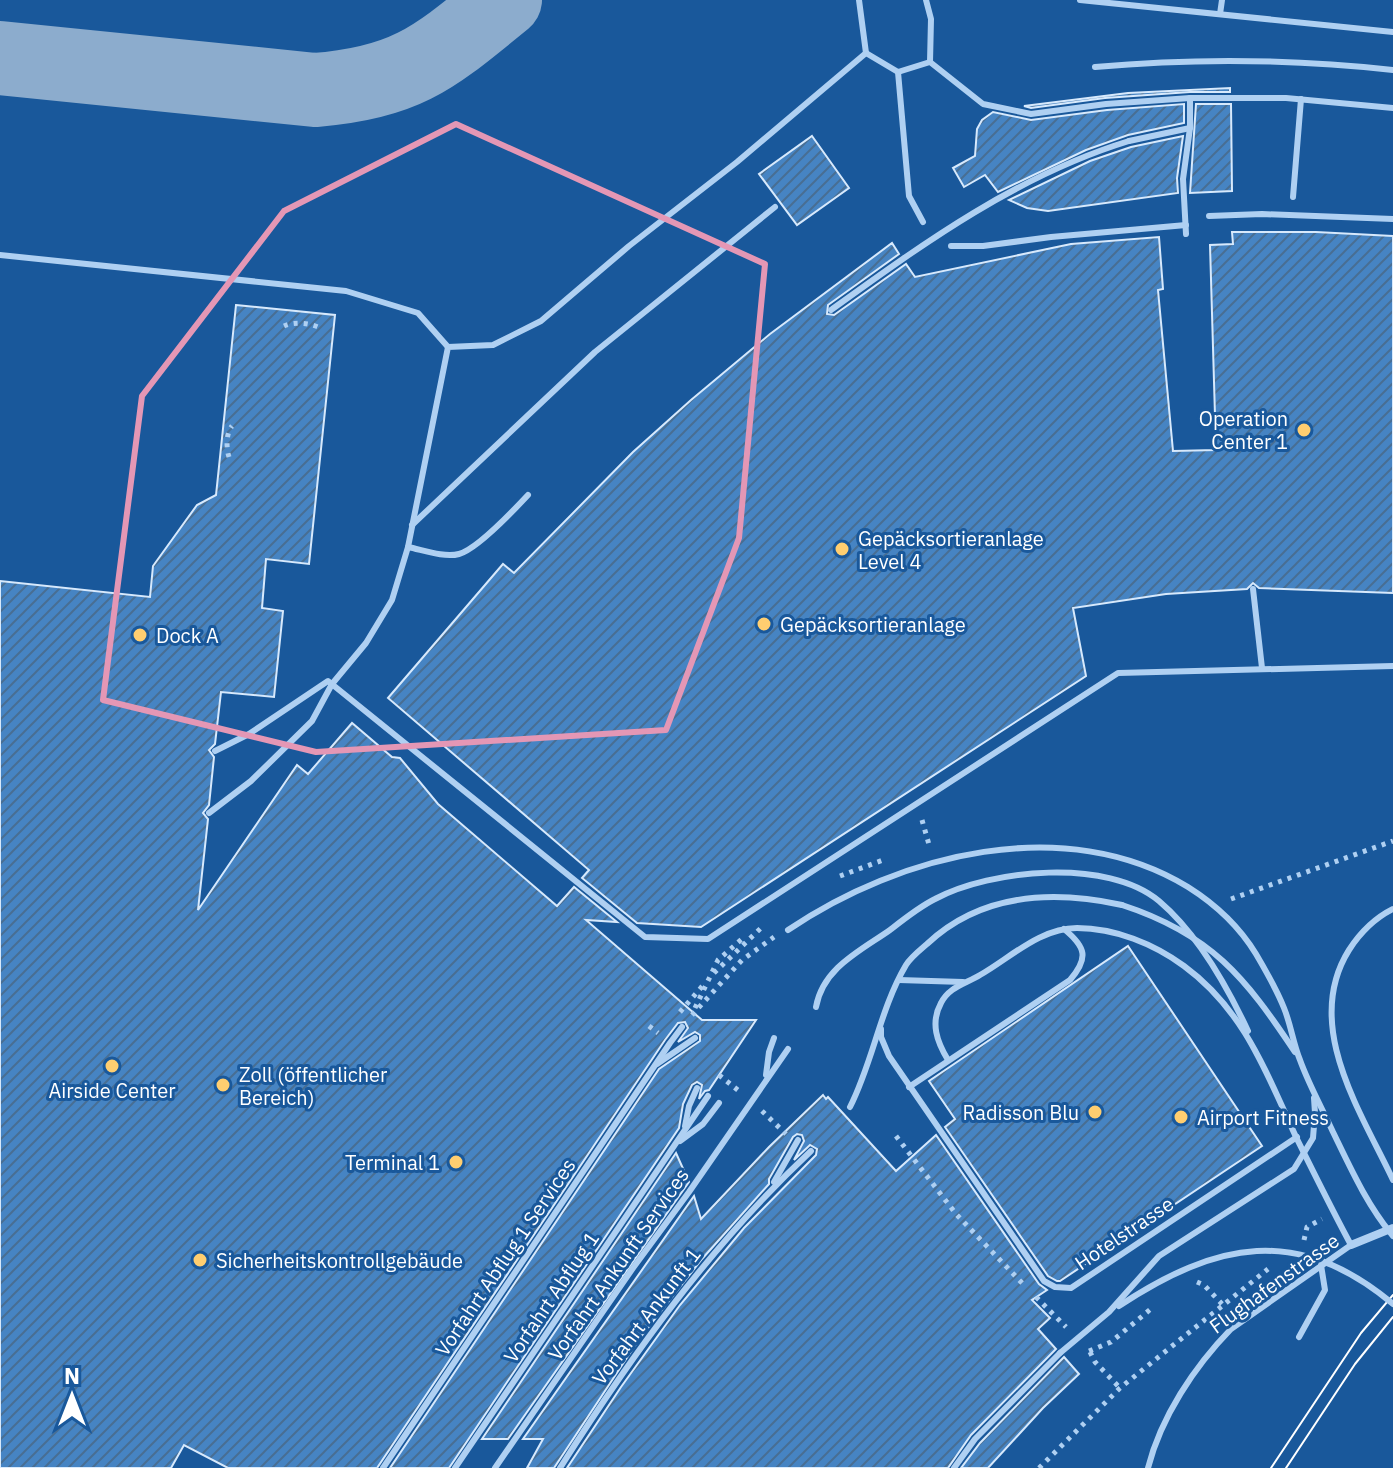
<svg xmlns="http://www.w3.org/2000/svg" width="1393" height="1468" viewBox="0 0 1393 1468" font-family="'IBM Plex Sans',sans-serif">
<style>
.lines{fill:none;stroke-linecap:round;stroke-linejoin:round}
.taxiway{stroke:#8caccd;stroke-width:74}
.building{fill:url(#building-hatch);stroke:#d7e9fc;stroke-width:2}
.path{stroke:#afd0f2;stroke-width:5;stroke-dasharray:4 6;stroke-linecap:butt}
.service{stroke:#afd0f2;stroke-width:6}
.minor{stroke:#afd0f2;stroke-width:8}
.tram{stroke:#fff;stroke-width:2}
.service-bridge{stroke:#afd0f2;stroke-width:6}
.marked{fill:none;stroke:#e497b5;stroke-width:6;stroke-linejoin:round}
.poi-dot{fill:#ffce70;stroke:#19589b;stroke-width:3}
.labels{text-anchor:middle;dominant-baseline:central;stroke-width:6;stroke-linejoin:round;paint-order:stroke}
.poi-label{font-size:20px;fill:#fff;stroke:#19589b;text-anchor:start}
.street-label{font-size:20px;fill:#fff;stroke:#19589b}
</style>
<defs>
<pattern id="building-hatch" width="6" height="6" patternUnits="userSpaceOnUse" patternTransform="scale(2)"><rect width="6" height="6" fill="#4684c3"/><path d="M-1 1l2-2M0 6l6-6M5 7l2-2" fill="none" stroke="#486e93"/></pattern>
</defs>
<rect width="100%" height="100%" fill="#19589b"/>
<g class="lines">
<path class="taxiway" d="M0,58l315,32c93,-7 121,-34 190,-90"/>
</g>
<g class="building">
<path d="M1230,88v4h-40l-85,6 -74,10 -7,-2 104,-13z"/>
<path d="M1184,104v19l-56,12 -42,15 -88,42 -13,-17 -21,12 -11,-19 22,-12 2,-27 5,-9 11,-8 38,8 76,-10z"/>
<path d="M1196,104h35l1,87 -42,2z"/>
<path d="M812,136l37,52 -52,37 -38,-51z"/>
<path d="M1183,136l-6,42 1,15 -130,18 -21,-3 -18,-8 81,-39 41,-14z"/>
<path d="M1232,232h84l77,4v357l-134,-5 -6,-5 -6,6 -81,5 -93,14 13,68 -385,251 -64,-4 -55,-45 7,-8 -201,-172 115,-134 11,9 119,-121 58,-52 79,-66 122,-91 7,11 -71,51 -1,9 7,1 72,-51 9,13 156,-33 88,-7 4,52 -5,1 15,161 43,-1 -6,-205 23,-1z"/>
<path d="M236,305l99,10 -26,249 -43,-5 -4,49 21,3 -9,86 -53,-5 -6,52 -6,6 5,7 -5,48 -6,8 5,6 -10,91 99,-145 11,9 44,-51 40,34 8,1 38,46 119,102 17,-19 43,35 -31,-2 116,100h54l-47,70 -4,1 -6,8 3,-14 -5,-3 -5,3 -9,19 -4,24 -230,340h-59l269,-399 41,-28v-6l-5,-3 -17,10 10,-14 -3,-6 -7,1 -13,17 -288,428h-149l-44,-23 -13,23h-171v-887l150,16 3,-31 44,-61 19,-10z"/>
<path d="M1128,946l134,200 -202,135h-3l-9,-5 -103,-149 10,-8 -26,-38z"/>
<path d="M823,1095l3,4 2,-2 68,74 40,-36 103,149 8,6 -15,10 18,18 -12,11 18,20 -85,86 -23,33h-381l54,-81 59,-82 64,-77 72,-73 1,-6 -7,-4 -16,15 10,-19 -2,-6 -5,-1 -4,3 -24,42v5l-67,75 -62,79 -86,130h-27l16,-29h-20l171,-243 7,23 68,-72z"/>
<path d="M676,1153l13,29 -181,257h-26z"/>
<path d="M1064,1357l15,17 -36,34 -55,60h-27l19,-25z"/>
</g>
<g class="lines">
<g class="path">
<path d="M284,326c11,-5 28,-3 38,3"/>
<path d="M229,457c-3,-9 -3,-24 3,-31"/>
<path d="M922,820l8,28"/>
<path d="M840,876l43,-16"/>
<path d="M1231,899l162,-58"/>
<path d="M714,973l48,-46"/>
<path d="M695,1008l23,-48 25,-22"/>
<path d="M680,1012l25,-29"/>
<path d="M692,1015l50,-55 32,-23"/>
<path d="M649,1026l9,7"/>
<path d="M719,1075l20,16"/>
<path d="M762,1111l24,23"/>
<path d="M896,1136l60,78 67,70"/>
<path d="M1304,1240l3,-13 15,-8"/>
<path d="M1197,1282l7,3 18,19"/>
<path d="M1036,1297l30,30"/>
<path d="M1089,1351l22,-9 41,-34"/>
<path d="M1090,1352l5,10 25,26"/>
<path d="M1039,1468l81,-80 148,-119"/>
</g>
<g class="service">
<path d="M859,0l7,53"/>
<path d="M926,0l5,19 -1,43"/>
<path d="M1080,0l313,32"/>
<path d="M1220,14l2,-14"/>
<path d="M866,53l32,19 32,-10 53,42 48,10 75,-10 84,-6h96l107,10"/>
<path d="M1095,67c100,-9 198,-8 298,3"/>
<path d="M898,72l11,124 14,26"/>
<path d="M1129,141l61,-13"/>
<path d="M1293,197l8,-98"/>
<path d="M1209,216l53,-2 131,5"/>
<path d="M1186,234l-3,-55 7,-51v-30"/>
<path d="M951,246h32l68,-9 135,-12"/>
<path d="M0,255l346,36 72,22 30,34"/>
<path d="M412,525l183,-173 180,-145"/>
<path d="M408,547c15,3 36,11 51,7 18,-5 55,-44 69,-59"/>
<path d="M1253,589l9,79"/>
<path d="M215,751l34,-17 79,-53 317,256 63,2 410,-266 275,-7"/>
<path d="M209,813l42,-32 61,-60 20,-37 34,-41 26,-43 16,-53 40,-200 45,-2 48,-24 88,-75 108,-84 129,-109"/>
<path d="M1393,909c-18,9 -33,24 -44,41 -47,75 12,162 44,230"/>
<path d="M899,980l64,2"/>
<path d="M816,1007c7,-39 44,-56 74,-77 14,-11 29,-23 45,-31 56,-30 173,-41 224,2 39,33 68,85 89,130"/>
<path d="M881,1029v8l8,19 155,225 11,6 16,1 226,-151"/>
<path d="M948,1060c-11,-18 -18,-37 -7,-57 8,-16 24,-19 39,-28 30,-17 60,-47 97,-47 38,0 77,16 107,38 60,44 82,106 112,171 18,36 36,73 55,108l-120,84c-37,38 -70,88 -83,139"/>
<path d="M657,1064l38,-26"/>
<path d="M766,1075l3,-23 5,-14"/>
<path d="M909,1087l161,-107c19,-22 16,-33 -6,-51"/>
<path d="M850,1107c23,-45 30,-98 56,-142 5,-8 14,-15 21,-21 54,-51 126,-54 195,-39"/>
<path d="M685,1126l4,-20 8,-18"/>
<path d="M680,1141l23,-17 16,-21"/>
<path d="M774,1182l24,-42"/>
<path d="M1299,1337l26,-47 -4,-25"/>
<path d="M383,1468l287,-425 12,-16"/>
<path d="M455,1468l253,-372"/>
<path d="M495,1468l138,-200 56,-76 99,-143"/>
<path d="M560,1468c73,-115 151,-223 251,-317"/>
<path d="M954,1468l21,-29 85,-86"/>
</g>
<path class="minor" d="M1351,1245l42,-17"/>
<g class="tram">
<path d="M1271,1468l90,-135 32,-38"/>
<path d="M1286,1468l69,-104 38,-47"/>
</g>
<g class="service-bridge">
<path d="M831,310c93,-67 187,-135 298,-169"/>
<path d="M1122,905c89,29 123,72 173,147"/>
<path d="M788,930c112,-76 277,-118 400,-43 27,17 51,39 68,67 10,17 21,36 28,54 7,17 9,35 16,52 9,25 22,48 33,72 18,37 34,73 60,104"/>
<path d="M1119,1306c97,-64 179,-82 274,-2"/>
<path d="M1060,1353l49,-41 50,-56 135,-87 19,-31 2,-25 -1,-15"/>
</g>
</g>
<path class="marked" d="M456,124l309,140 -26,274 -73,192 -350,22 -213,-52 39,-304 142,-185z"/>
<g class="poi-dot">
<circle cx="1304" cy="430" r="8"/>
<circle cx="842" cy="549" r="8"/>
<circle cx="764" cy="624" r="8"/>
<circle cx="140" cy="635" r="8"/>
<circle cx="112" cy="1066" r="8"/>
<circle cx="223" cy="1085" r="8"/>
<circle cx="1095" cy="1112" r="8"/>
<circle cx="1181" cy="1117" r="8"/>
<circle cx="456" cy="1162" r="8"/>
<circle cx="200" cy="1260" r="8"/>
</g>
<g class="labels">
<g class="poi-label">
<text x="1288" y="418" text-anchor="end">Operation<tspan x="1288" dy="23">Center 1</tspan></text>
<text x="858" y="538">Gepäcksortieranlage<tspan x="858" dy="23">Level 4</tspan></text>
<text x="780" y="624">Gepäcksortieranlage</text>
<text x="156" y="635">Dock A</text>
<text x="239" y="1074">Zoll (öffentlicher<tspan x="239" dy="23">Bereich)</tspan></text>
<text x="112" y="1090" text-anchor="middle">Airside Center</text>
<text x="1079" y="1112" text-anchor="end">Radisson Blu</text>
<text x="1197" y="1117">Airport Fitness</text>
<text x="440" y="1162" text-anchor="end">Terminal 1</text>
<text x="216" y="1260">Sicherheitskontrollgebäude</text>
</g>
<g class="street-label">
<text transform="translate(1124 1233) rotate(-34)">Hotelstrasse</text>
<text transform="translate(505 1257) rotate(-56)">Vorfahrt Abflug 1 Services</text>
<text transform="translate(618 1264) rotate(-55)">Vorfahrt Ankunft Services</text>
<text transform="translate(1274 1283) rotate(-36)">Flughafenstrasse</text>
<text transform="translate(551 1297) rotate(-56)">Vorfahrt Abflug 1</text>
<text transform="translate(646 1316) rotate(-53)">Vorfahrt Ankunft 1</text>
</g>
</g>
<g transform="translate(72 1396)" stroke="#19589b" stroke-width="6" paint-order="stroke">
<path d="M0-6L14 30L0 20L-14 30Z" fill="#ffffff"/>
<text y="-12" font-size="22" font-weight="bold" text-anchor="middle" fill="#ffffff">N</text>
</g>
</svg>
